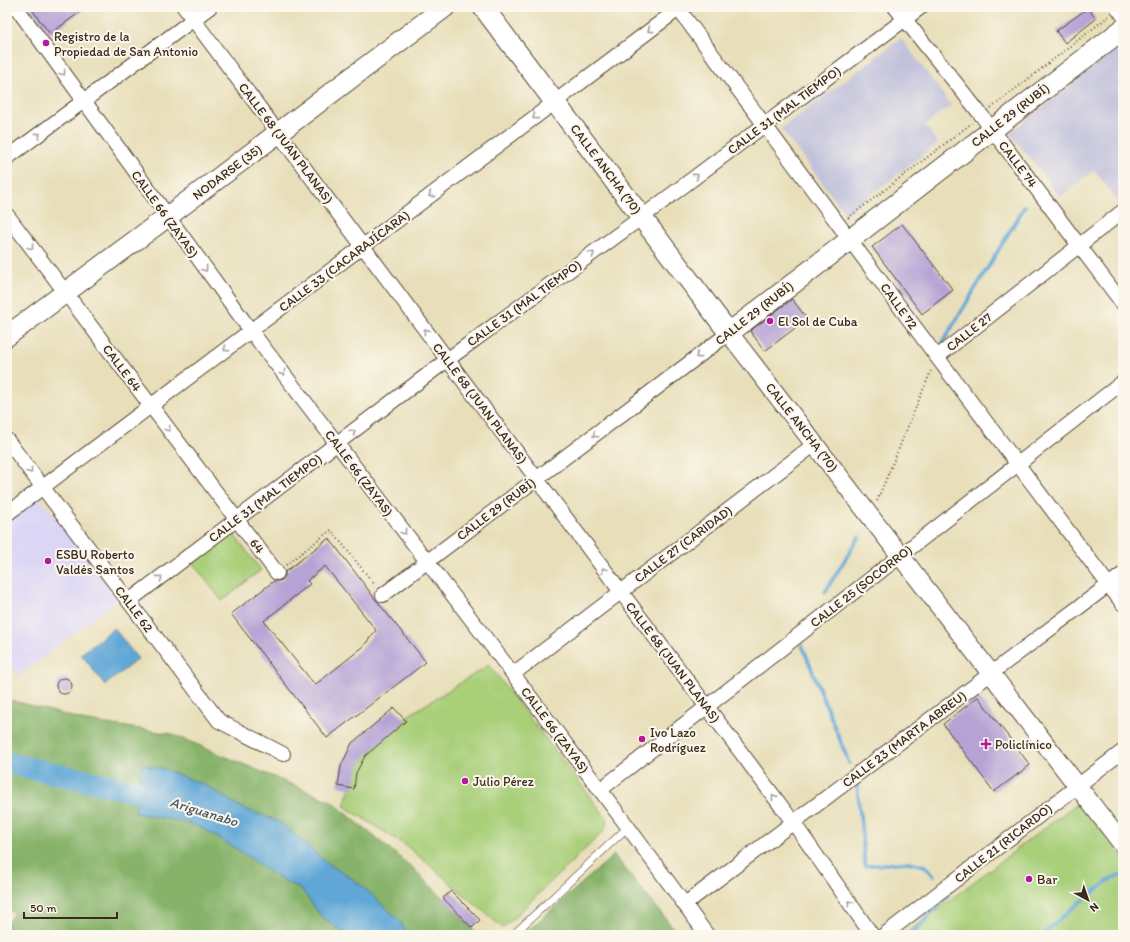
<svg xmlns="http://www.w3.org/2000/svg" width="1130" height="942" viewBox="0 0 1130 942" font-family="Itim,sans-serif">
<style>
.built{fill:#dcd6f6}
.industrial{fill:#c2c2dc}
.green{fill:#a9cf79;stroke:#727c4c}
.forest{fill:#86b269;stroke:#606e44}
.water{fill:#61a7d7;stroke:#4e687a}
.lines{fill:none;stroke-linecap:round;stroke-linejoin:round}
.stream{stroke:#61a7d7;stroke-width:3.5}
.river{stroke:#61a7d7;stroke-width:22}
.building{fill:#b5a3d5;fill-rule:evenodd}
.service-casing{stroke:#554535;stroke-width:8}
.minor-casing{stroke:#554535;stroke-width:16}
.tertiary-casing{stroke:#554535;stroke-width:20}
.secondary-casing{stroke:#554535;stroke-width:22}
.path{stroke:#554535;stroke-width:2;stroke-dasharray:1 3;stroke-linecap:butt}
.service{stroke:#fff;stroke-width:7}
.minor{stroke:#fff;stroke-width:14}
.tertiary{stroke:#fff;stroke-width:18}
.secondary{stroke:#fff;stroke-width:20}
.oneway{stroke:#a79f9a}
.poi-dot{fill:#b5179e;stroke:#fbf7ec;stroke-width:1.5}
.labels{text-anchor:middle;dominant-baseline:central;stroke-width:4;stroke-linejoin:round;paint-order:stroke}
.poi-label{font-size:13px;fill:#3b2a1e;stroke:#fbf7ec;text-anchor:start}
.street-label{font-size:13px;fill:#3b2a1e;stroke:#fbf7ec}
.water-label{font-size:14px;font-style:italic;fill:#48565f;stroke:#fbf7ec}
</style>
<rect width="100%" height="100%" fill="#fbf7ec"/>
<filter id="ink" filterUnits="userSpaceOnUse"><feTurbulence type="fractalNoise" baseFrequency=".025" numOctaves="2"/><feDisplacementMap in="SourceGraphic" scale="8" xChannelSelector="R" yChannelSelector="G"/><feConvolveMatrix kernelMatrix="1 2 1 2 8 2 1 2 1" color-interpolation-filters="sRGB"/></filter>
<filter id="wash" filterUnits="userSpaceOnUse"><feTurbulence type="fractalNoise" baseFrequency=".012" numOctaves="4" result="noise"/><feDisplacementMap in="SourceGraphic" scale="16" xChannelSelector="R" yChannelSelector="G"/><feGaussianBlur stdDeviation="0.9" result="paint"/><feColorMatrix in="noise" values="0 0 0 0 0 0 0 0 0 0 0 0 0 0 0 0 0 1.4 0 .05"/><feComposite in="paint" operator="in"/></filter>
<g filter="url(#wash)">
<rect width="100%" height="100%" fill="#e8dfba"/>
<path class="built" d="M40,498l78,101 -99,77 -12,-16v-136z"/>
<g class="industrial">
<path d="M901,38l50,67 -26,20 13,18 -92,71 -65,-85z"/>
<path d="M1123,44v158l-3,2 -26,-34 -34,27 -50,-64z"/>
</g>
<g class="green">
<path d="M232,532l29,38 -39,31 -30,-39z"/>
<path d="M489,665l119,155 -4,11 -101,97 -95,-81 -64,-41 15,-49 42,-37z"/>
<path d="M1080,801l43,58v76h-219z"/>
</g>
<g class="forest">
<path d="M7,699l80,22 85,13 159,67 83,68 65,66h-472v-12l7,-10 -7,-5z"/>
<path d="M614,855l65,80h-156z"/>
</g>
<g class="water">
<path d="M114,628l24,31 -33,26 -24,-31z"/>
<path d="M142,764l22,5 43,17 35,22 38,14 47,41 26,16 18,15 29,27 7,14h-60l-26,-19 -19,-26 -29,-15 -27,-20 -46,-28 -32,-8 -33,-6z"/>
</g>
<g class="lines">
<g class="stream">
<path d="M943,342l82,-136"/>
<path d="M825,592l34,-55"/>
<path d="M802,645l47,118"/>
<path d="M857,784l8,82 43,-4 17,4 9,10"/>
<path d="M911,935l38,-41"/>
<path d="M1042,935l28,-25 42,-32 11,-3"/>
</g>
<path class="river" d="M7,763l131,29 30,9"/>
</g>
<g id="blocks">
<g class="building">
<path d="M30,7h57l-37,27z"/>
<path d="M1088,8l8,11 -31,24 -9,-12z"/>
<path d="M902,224l51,66 -31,24 -50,-67z"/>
<path d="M792,299l15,20 -42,32 -15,-20z"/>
<path d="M329,538l47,62 50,62 -99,76 -96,-124 43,-33h4l4,-1 3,-4v-4zM325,566l51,64 -13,17 -48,38 -51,-64 46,-37 -3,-3z"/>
<circle cx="64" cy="686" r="8"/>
<path d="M978,697l52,68 -36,27 -51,-68z"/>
<path d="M394,708l12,13 -41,35 -9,17 -2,16 -16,-3 3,-20 11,-23z"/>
<path d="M451,891l29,29 -8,8 -29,-30z"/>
</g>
</g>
</g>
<g filter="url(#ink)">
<use href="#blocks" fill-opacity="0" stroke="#554535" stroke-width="1"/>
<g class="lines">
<g class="service-casing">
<path id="service" d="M513,935l115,-108"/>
</g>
<g class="minor-casing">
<g id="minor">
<path d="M16,7l235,324 262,343 115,153 79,108"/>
<path d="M184,7l609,815 79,113"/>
<path d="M677,7l260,350 186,247"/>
<path d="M895,7l87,109 141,188"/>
<path d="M1117,7l6,8"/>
<path d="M7,158l203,-151"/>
<path d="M7,215l270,358"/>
<path d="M937,357l186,-146"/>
<path d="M7,440l212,281 64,33"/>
<path d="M7,514l674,-507"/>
<path d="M383,595l346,-262"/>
<path d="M129,601l318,-241 195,-143 279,-210"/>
<path d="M513,674l302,-230"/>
<path d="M600,790l523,-408"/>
<path d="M685,904l438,-330"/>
<path d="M884,935l239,-184"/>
</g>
</g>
<g class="tertiary-casing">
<path id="tertiary" d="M729,333l394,512"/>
</g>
<g class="secondary-casing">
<g id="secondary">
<path d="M483,7l246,326 394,-304"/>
<path d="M7,336l160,-119 278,-210"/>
</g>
</g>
<g class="path">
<path d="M991,108l118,-92"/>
<path d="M848,218l124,-95"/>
<path d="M877,501l54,-130"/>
<path d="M286,565l45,-35 44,55"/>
</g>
<use href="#service" class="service"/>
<use href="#minor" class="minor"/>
<use href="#tertiary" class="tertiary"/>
<use href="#secondary" class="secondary"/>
</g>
<defs><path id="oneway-chevron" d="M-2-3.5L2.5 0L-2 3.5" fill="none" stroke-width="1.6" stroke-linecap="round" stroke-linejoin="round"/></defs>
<g class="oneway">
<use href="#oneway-chevron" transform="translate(650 30) rotate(143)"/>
<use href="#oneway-chevron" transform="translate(63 73) rotate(54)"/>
<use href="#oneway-chevron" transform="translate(535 117) rotate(143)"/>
<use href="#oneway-chevron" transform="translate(38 135) rotate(-37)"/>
<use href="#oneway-chevron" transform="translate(696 176) rotate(-37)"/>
<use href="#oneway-chevron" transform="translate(431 195) rotate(143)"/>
<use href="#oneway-chevron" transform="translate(31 247) rotate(53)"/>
<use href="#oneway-chevron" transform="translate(592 254) rotate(-36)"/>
<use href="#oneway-chevron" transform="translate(205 269) rotate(54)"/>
<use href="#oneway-chevron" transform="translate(426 331) rotate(-127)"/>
<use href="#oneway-chevron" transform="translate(226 349) rotate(143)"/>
<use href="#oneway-chevron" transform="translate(698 356) rotate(143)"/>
<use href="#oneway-chevron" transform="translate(283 373) rotate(53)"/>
<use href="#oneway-chevron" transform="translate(168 429) rotate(53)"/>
<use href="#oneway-chevron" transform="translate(353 432) rotate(-37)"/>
<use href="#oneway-chevron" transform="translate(595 435) rotate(143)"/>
<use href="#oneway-chevron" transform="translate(30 471) rotate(53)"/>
<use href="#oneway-chevron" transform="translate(404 532) rotate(53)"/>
<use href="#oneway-chevron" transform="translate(604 570) rotate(-127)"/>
<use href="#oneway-chevron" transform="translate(160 578) rotate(-37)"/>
<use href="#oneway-chevron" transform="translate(774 797) rotate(-127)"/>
<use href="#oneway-chevron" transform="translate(850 903) rotate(-125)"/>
</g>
</g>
<g class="poi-dot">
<circle cx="46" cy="43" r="4"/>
<circle cx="770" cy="321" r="4"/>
<circle cx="48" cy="561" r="4"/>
<circle cx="642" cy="739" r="4"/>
<path d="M984 738h4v4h4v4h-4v4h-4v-4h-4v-4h4z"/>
<circle cx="465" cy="781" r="4"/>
<circle cx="1029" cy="879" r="4"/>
</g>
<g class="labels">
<g class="poi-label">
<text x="54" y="36">Registro de la<tspan x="54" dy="15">Propiedad de San Antonio</tspan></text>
<text x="778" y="321">El Sol de Cuba</text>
<text x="56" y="554">ESBU Roberto<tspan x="56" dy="15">Valdés Santos</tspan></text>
<text x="650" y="732">Ivo Lazo<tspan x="650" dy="15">Rodríguez</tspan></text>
<text x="995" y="744">Policlínico</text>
<text x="473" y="781">Julio Pérez</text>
<text x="1037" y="879">Bar</text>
</g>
<g class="street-label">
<text transform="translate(784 110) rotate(-37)">CALLE 31 (MAL TIEMPO)</text>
<text transform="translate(1010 115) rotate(-38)">CALLE 29 (RUBÍ)</text>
<text transform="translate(286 143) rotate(53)">CALLE 68 (JUAN PLANAS)</text>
<text transform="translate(1018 164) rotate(53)">CALLE 74</text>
<text transform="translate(606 169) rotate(53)">CALLE ANCHA (70)</text>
<text transform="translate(227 172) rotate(-37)">NODARSE (35)</text>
<text transform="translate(165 214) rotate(54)">CALLE 66 (ZAYAS)</text>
<text transform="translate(344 261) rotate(-37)">CALLE 33 (CACARAJÍCARA)</text>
<text transform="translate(524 303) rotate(-36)">CALLE 31 (MAL TIEMPO)</text>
<text transform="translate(899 306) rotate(54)">CALLE 72</text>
<text transform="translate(754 313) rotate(-38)">CALLE 29 (RUBÍ)</text>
<text transform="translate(969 332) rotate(-38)">CALLE 27</text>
<text transform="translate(122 368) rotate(53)">CALLE 64</text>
<text transform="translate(480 403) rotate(53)">CALLE 68 (JUAN PLANAS)</text>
<text transform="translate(802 427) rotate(52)">CALLE ANCHA (70)</text>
<text transform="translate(359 473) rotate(53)">CALLE 66 (ZAYAS)</text>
<text transform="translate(265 498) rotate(-37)">CALLE 31 (MAL TIEMPO)</text>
<text transform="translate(496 509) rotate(-37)">CALLE 29 (RUBÍ)</text>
<text transform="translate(683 544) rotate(-37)">CALLE 27 (CARIDAD)</text>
<text transform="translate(257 546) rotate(53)">64</text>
<text transform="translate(861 586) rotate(-38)">CALLE 25 (SOCORRO)</text>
<text transform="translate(134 609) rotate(53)">CALLE 62</text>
<text transform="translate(673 662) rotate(53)">CALLE 68 (JUAN PLANAS)</text>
<text transform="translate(555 730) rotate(53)">CALLE 66 (ZAYAS)</text>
<text transform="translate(904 739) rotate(-37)">CALLE 23 (MARTA ABREU)</text>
<text transform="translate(1003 843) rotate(-38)">CALLE 21 (RICARDO)</text>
</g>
<g class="water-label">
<text transform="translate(204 812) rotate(17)">Ariguanabo</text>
</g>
</g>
<rect width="1130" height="942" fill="none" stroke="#fbf7ec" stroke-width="24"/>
<g transform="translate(1088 900) rotate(140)" stroke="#fbf7ec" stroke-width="3" paint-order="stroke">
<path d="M0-3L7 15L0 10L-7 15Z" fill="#3b2a1e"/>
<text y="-6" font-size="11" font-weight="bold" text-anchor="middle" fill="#3b2a1e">N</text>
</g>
<path d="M24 912v6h93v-6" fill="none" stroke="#3b2a1e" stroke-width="2"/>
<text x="30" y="912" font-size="12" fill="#3b2a1e" stroke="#fbf7ec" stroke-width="3" paint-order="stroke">50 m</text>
</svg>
